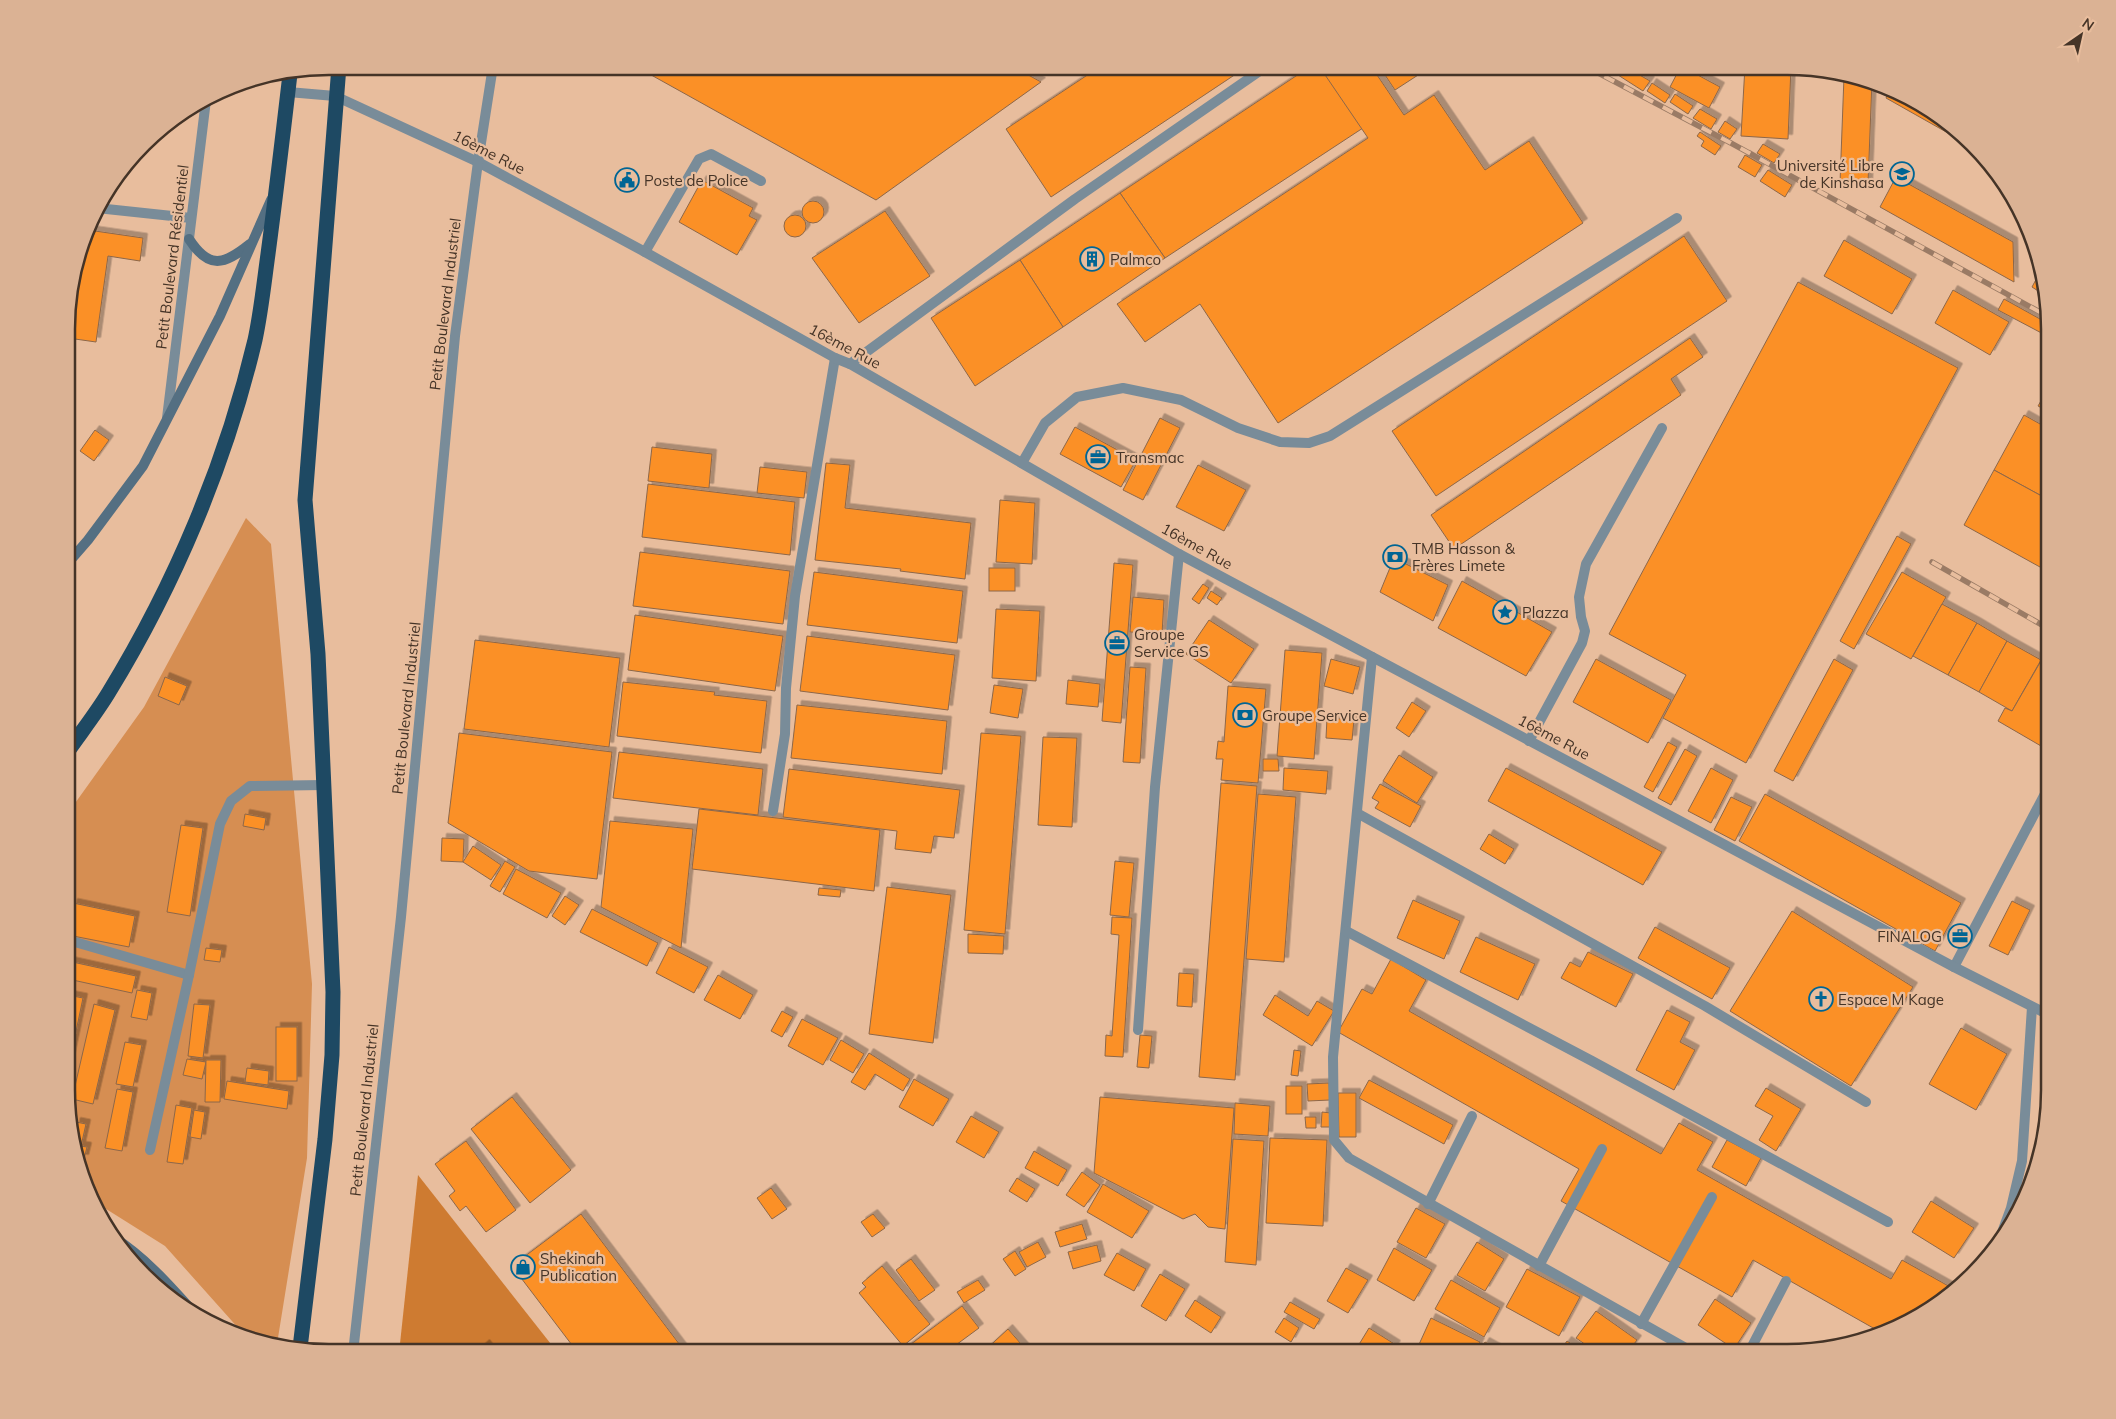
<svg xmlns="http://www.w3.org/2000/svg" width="2116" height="1419" viewBox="0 0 2116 1419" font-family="Mulish,sans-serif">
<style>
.green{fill:#d68e52}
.forest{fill:#ce7b31}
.building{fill:#fb9026;stroke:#8d6749;filter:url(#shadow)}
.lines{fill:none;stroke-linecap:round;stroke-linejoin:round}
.lane{stroke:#798c99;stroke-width:10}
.street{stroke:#798c99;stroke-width:10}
.secondary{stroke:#546f82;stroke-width:10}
.highway{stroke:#1e4963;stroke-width:15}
.rail-casing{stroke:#9a7b65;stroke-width:5.5}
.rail{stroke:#e8bd9d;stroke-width:4;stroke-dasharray:11;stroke-linecap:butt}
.labels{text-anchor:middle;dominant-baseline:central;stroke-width:4.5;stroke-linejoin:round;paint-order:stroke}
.street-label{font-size:15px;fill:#453427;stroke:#e8bd9d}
.poi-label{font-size:15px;fill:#453427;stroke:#e8bd9d;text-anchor:start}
.rim{fill:none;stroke:#453427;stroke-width:2.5}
</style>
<defs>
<filter id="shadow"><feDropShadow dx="4.5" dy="-4.5" stdDeviation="0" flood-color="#0004"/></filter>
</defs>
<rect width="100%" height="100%" fill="#e8bd9d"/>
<path class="green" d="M246,518l25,26 41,440 -5,174 -30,186 -29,-5 -83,-93 -70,-44 -27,-78v-311l76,-106z"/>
<path class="forest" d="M418,1175l140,178h-159z"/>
<g class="building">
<path d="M635,66h377l29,16 -165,118z"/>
<path d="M1043,66h21l-9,7z"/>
<path d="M1101,66h147l-197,131 -45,-68z"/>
<path d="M1311,66h15l40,60 -201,132 -45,-65z"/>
<path d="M1319,66h52l33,49 30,-20 51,75 44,-29 54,82 -305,200 -78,-119 -55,38 -28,-38 251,-166z"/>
<path d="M1379,66h53l-37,24z"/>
<path d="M1594,66h22l-6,10z"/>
<path d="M1624,66l26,15 -7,10 -25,-16z"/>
<path d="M1681,66l39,21 -11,21 -39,-21z"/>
<path d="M1745,66l46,1 -3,72 -47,-3z"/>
<path d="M1844,76l28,4 -4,104 -28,-1z"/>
<path d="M1652,83l18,12 -5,8 -18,-12z"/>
<path d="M1890,89l43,22 38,35 -85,-48z"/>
<path d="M1675,94l18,12 -5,8 -18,-12z"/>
<path d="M1700,109l17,10 -6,10 -18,-11z"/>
<path d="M1725,121l12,8 -7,10 -12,-7z"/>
<path d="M1700,132l21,14 -6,9 -14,-9 3,-5 -7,-5z"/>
<path d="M1763,144l17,10 -6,9 -17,-10z"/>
<path d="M1745,155l17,10 -7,12 -17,-10z"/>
<path d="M1768,170l24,15 -7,12 -25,-16z"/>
<path d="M1896,177l117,65 1,40 -134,-75z"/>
<path d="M702,180l51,28 -4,8 8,4 -20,35 -58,-33z"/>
<path d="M1120,193l45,65 -102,69 -43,-67z"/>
<circle cx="813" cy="212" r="11"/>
<path d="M885,211l45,65 -71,47 -47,-65z"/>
<circle cx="795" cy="226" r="11"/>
<path d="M88,230l55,8 -3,23 -32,-5 -12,86 -28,-4v-43z"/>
<path d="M1684,236l43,65 -291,195 -44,-65z"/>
<path d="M1844,240l68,39 -20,35 -68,-38z"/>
<path d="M1020,260l43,67 -88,59 -44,-68z"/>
<path d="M2040,272l3,2 3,22 -14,-9z"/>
<path d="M1798,282l160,86 -212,395 -83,-45 23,-43 -77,-41z"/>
<path d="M1953,290l56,32 -19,33 -55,-32z"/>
<path d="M2004,299l45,25v13l-51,-27z"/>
<path d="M1690,338l13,19 -32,22 10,16 -227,154 -23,-34z"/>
<path d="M2049,387v25l-11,-6z"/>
<path d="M2024,415l25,14v71l-55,-30z"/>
<path d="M1160,418l20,10 -37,72 -20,-10z"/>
<path d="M1075,427l61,33 -15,27 -61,-33z"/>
<path d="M95,430l14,10 -15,21 -14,-10z"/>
<path d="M652,447l60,7 -3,34 -61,-7z"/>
<path d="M826,463l24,2 -5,43 126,15 -6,56 -65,-8 1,-2 -86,-9z"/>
<path d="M1198,465l48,25 -22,41 -48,-24z"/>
<path d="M760,467l47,5 -3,26 -47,-5z"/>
<path d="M1994,470l55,30v72l-85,-47z"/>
<path d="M648,484l147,18 -5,53 -148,-18z"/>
<path d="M1000,500l35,3 -3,61 -36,-2z"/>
<path d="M1897,536l14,8 -57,105 -14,-8z"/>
<path d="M640,552l150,19 -7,53 -150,-18z"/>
<path d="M1394,558l54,27 -15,36 -53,-29z"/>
<path d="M1114,563l19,2 -12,158 -19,-2z"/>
<rect x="989" y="568" width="26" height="23"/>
<path d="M814,572l149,19 -6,52 -150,-18z"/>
<path d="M1902,572l44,25 -35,62 -45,-25z"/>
<path d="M1462,581l90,51 -26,44 -88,-48z"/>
<path d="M1203,584l6,4 -10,16 -7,-5z"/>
<path d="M1211,591l11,7 -5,7 -10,-7z"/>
<path d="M1133,597l31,3 -2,34 -32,-2z"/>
<path d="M1942,604l35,19 -29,52 -35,-19z"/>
<path d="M996,609l44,2 -4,70 -44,-3z"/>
<path d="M635,615l148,21 -8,55 -147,-21z"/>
<path d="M1209,620l45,29 -23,34 -45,-29z"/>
<path d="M1977,623l30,18 -28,51 -31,-17z"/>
<path d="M807,636l148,19 -7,55 -148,-19z"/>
<path d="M475,640l145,18 -11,89 -145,-18z"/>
<path d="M2007,641l34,19 -29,51 -33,-19z"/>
<path d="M2049,647v86l-8,13 -43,-25 7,-13 7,3z"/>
<path d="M1285,650l37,3 -8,106 -37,-3z"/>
<path d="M1331,659l29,8 -7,27 -29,-8z"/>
<path d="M1596,659l75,41 -23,43 -75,-41z"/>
<path d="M1834,659l19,11 -60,111 -19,-10z"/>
<path d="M1130,667l16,1 -6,95 -17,-1z"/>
<path d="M165,677l22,9 -8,19 -21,-9z"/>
<path d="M1068,680l32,4 -2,23 -32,-3z"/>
<path d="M623,682l92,10 -1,3 53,6 -6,52 -144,-17z"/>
<path d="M994,685l29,4 -5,29 -28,-5z"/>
<path d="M1228,686l38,3 -8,94 -37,-3 2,-21h-7l2,-18 6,1z"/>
<path d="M1412,702l14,9 -17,26 -13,-9z"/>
<path d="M797,705l150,16 -5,53 -151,-16z"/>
<path d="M1327,718l27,2 -2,20 -26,-2z"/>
<path d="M459,733l153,19 -15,127 -68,-8 -81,-48z"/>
<path d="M981,733l40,3 -16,198 -41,-4z"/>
<path d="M1043,737l34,1 -5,89 -34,-2z"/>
<path d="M1668,742l9,5 -24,45 -9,-5z"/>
<path d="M1685,749l12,7 -26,49 -13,-7z"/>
<path d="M619,752l144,17 -5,46 -145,-17z"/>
<path d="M1399,755l34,22 -16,26 -34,-22z"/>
<path d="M1263,759h15l1,12h-16z"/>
<path d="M1284,768l44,3 -2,23 -43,-4z"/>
<path d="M1506,768l156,84 -19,33 -155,-84z"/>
<path d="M1711,768l22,12 -22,43 -23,-12z"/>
<path d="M789,769l171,21 -6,48 -20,-2 -3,17 -36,-4 2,-18 -114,-14z"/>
<path d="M1221,783l36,3 -22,294 -36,-3z"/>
<path d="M1380,784l41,22 -11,21 -35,-19 4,-6 -7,-4z"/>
<path d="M1258,794l38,3 -12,165 -38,-3z"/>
<path d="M1765,794l196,109 -26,48 -196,-110z"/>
<path d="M1731,797l21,10 -17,34 -21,-11z"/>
<path d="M699,809l181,21 -6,61 -182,-22z"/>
<path d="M245,814l21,4 -2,12 -21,-4z"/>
<path d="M610,821l83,8 -12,119 -80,-41z"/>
<path d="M181,825l22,3 -13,88 -23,-4z"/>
<path d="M1489,834l25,15 -9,15 -25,-15z"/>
<path d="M442,838l22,1 -1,23 -22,-1z"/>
<path d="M473,846l28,19 -10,15 -28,-18z"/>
<path d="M505,861l10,6 -15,25 -10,-6z"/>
<path d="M1115,861l19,2 -5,54 -19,-2z"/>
<path d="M516,869l45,24 -14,25 -44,-24z"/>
<path d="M887,887l64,8 -18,148 -64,-9z"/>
<path d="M819,888l22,2 -1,7 -22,-2z"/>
<path d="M565,896l14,9 -14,20 -13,-9z"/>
<path d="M1413,900l47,21 -16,38 -47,-21z"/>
<path d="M2012,901l18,9 -22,45 -19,-9z"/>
<path d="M73,903l62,13 -6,31 -61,-12z"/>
<path d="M592,909l66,34 -11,23 -67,-34z"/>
<path d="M1792,911l121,76 -62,99 -121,-75z"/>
<path d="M1112,917l20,1 -9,139 -18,-1 1,-21 6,1 7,-101 -8,-1z"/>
<path d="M1655,927l75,41 -18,31 -74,-41z"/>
<path d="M968,934l36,2 -1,18 -35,-1z"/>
<path d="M1476,937l59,27 -17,36 -58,-28z"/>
<path d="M669,947l39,20 -14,26 -38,-20z"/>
<path d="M206,948l16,2 -2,12 -16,-2z"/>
<path d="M1588,952l45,22 -17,33 -55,-29 9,-16 10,5z"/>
<path d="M1391,959l35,21 -17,31 252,143 18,-31 34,19 -16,28 194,109 11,-19 50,28 -5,9 -29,21 -36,15 -129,-73 -21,37 -171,-96 18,-32 -241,-137 24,-43 10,5z"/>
<path d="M68,961l68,15 -4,17 -64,-14z"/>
<path d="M1179,973l15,1 -2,33 -15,-1z"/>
<path d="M718,975l35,20 -13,24 -36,-19z"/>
<path d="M137,990l15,3 -5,27 -16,-3z"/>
<path d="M68,995l15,3 -14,67h-1z"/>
<path d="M1275,995l33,21 9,-15 17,10 -22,35 -49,-31z"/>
<path d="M94,1004l21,6 -22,94 -21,-5z"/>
<path d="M194,1004l16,1 -7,53 -15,-2z"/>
<path d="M1667,1010l23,12 -10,20 15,8 -21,40 -38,-20z"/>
<path d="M782,1011l11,6 -11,20 -11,-6z"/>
<path d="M802,1019l36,19 -15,27 -35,-19z"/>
<rect x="276" y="1027" width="21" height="54"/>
<path d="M1961,1028l46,26 -31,56 -47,-26z"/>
<path d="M1140,1035l12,1 -3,32 -12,-1z"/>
<path d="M841,1040l23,14 -11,19 -23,-13z"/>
<path d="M125,1042l17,3 -9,42 -17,-3z"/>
<path d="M1294,1050l7,1 -3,25 -7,-1z"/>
<path d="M869,1053l41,26 -7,12 -28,-17 -10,16 -14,-8z"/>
<path d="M187,1059l19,3 -4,17 -19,-4z"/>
<path d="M206,1060h15l-1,42h-15z"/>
<path d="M247,1068l22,3 -1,14 -23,-3z"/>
<path d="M914,1079l35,20 -16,27 -34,-19z"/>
<path d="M1369,1080l84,45 -9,19 -85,-46z"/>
<path d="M227,1081l62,10 -2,18 -63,-10z"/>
<path d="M1329,1083l1,17 -22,1 -1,-17z"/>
<rect x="1286" y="1086" width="16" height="28"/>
<path d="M1766,1088l35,21 -25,42 -17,-11 14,-24 -18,-10z"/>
<path d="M117,1089l16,3 -11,59 -17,-3z"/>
<path d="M1338,1093h18v44h-17z"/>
<path d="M512,1097l59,73 -41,33 -59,-74z"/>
<path d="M1100,1097l134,11 -9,121 -17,-2 -13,-13 -12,5 -89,-46z"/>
<path d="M1235,1103l35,3 -2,30 -34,-2z"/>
<path d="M176,1105l16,3 -9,56 -16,-2z"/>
<path d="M194,1110l11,2 -4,27 -11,-2z"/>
<path d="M1322,1112l9,1v14h-10z"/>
<path d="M971,1116l28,16 -15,26 -28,-16z"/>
<path d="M1305,1117h11v11h-10z"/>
<path d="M76,1122l10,2 -5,22 6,1 -3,12 -4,-1 -7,-21z"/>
<path d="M1270,1138l57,2 -4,86 -57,-3z"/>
<path d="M1233,1139l31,2 -8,124 -31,-3z"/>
<path d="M1727,1140l34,18 -15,28 -34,-19z"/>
<path d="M466,1141l50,69 -30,22 -20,-26 -6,5 -11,-15 6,-5 -20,-27z"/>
<path d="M1034,1151l33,19 -9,16 -33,-18z"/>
<path d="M1082,1172l18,13 -16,22 -18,-12z"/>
<path d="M1017,1178l18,11 -8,13 -18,-11z"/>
<path d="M1103,1184l46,27 -17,27 -45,-26z"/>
<path d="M771,1188l16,21 -15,10 -15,-21z"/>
<path d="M1931,1201l43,27 -20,30 -42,-26z"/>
<path d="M1416,1208l29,16 -19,34 -29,-16z"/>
<path d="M581,1214l105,139h-108l-66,-87z"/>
<path d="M873,1214l12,14 -13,9 -11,-15z"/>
<path d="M1082,1224l5,15 -27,8 -5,-15z"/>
<path d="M1038,1242l8,15 -19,10 -8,-15z"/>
<path d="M1477,1242l27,17 -19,32 -28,-16z"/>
<path d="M1097,1245l4,16 -28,8 -5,-17z"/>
<path d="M1394,1248l38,22 -18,31 -37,-21z"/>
<path d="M1015,1251l11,18 -11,7 -12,-17z"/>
<path d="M1117,1253l29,16 -12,22 -30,-16z"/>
<path d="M911,1259l24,31 -16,11 -23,-31z"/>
<path d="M882,1266l48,58 -27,22 -44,-53 7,-6 -4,-4z"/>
<path d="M1346,1268l22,12 -20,33 -21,-12z"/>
<path d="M1527,1269l53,28 -21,39 -53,-29z"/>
<path d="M1160,1274l25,15 -19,32 -25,-15z"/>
<path d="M978,1280l7,10 -21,13 -7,-11z"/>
<path d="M1451,1280l49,28 -16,29 -49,-28z"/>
<path d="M1715,1299l36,24 -17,26 -36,-24z"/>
<path d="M1195,1300l26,17 -10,16 -26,-17z"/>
<path d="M1290,1302l30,17 -6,10 -30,-17z"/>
<path d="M962,1306l17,22 -34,25h-46z"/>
<path d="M1596,1311l41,29 -9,12h-32l-20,-14z"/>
<path d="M1284,1318l15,10 -8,14 -16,-10z"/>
<path d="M1431,1318l49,24 -5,10h-56l-3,-1z"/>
<path d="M1369,1328l27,17 -5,7 -36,-1z"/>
<path d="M1008,1329l20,23 -46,1z"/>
<path d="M1567,1341l17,11h-25z"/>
<path d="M1485,1342l18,10h-24z"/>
<path d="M485,1344l7,9h-17z"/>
</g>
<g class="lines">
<g class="lane">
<path d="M97,208l94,10"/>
<path d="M645,252l54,-93 12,-5 50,27"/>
<path d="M850,364l225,-165 192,-133"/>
<path d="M1022,463l23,-40 32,-26 46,-9 58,12 57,28 42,14 29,1 21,-7 347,-218"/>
<path d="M1529,741l53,-98 3,-12 -4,-14 -2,-20 7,-33 76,-136"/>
<path d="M773,811l12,-77 1,-46 9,-92 40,-238"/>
<path d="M68,940l121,35"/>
<path d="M1954,967l95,-181"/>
<path d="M1138,1030l17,-243 24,-233"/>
<path d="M150,1150l39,-175 31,-151 11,-23 19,-15 74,-1"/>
</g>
<g class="street">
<path d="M288,92l47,4 143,66 167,90 190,106 15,6 329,190 775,413 95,48"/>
<path d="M167,418l39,-318"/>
<path d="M1372,657l-39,400 1,83 15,18 344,194"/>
<path d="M1357,813l348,193 161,96"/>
<path d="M1346,931l246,130 296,161"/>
<path d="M1428,1204l44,-88"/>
<path d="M1997,1246l14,-38 11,-47 10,-154"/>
<path d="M1539,1266l63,-117"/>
<path d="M1641,1324l71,-127"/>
<path d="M1749,1352l37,-71"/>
<path d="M353,1353l48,-436 54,-581 23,-174 15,-96"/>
</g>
<g class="secondary">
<path d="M189,239c20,31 35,26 61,5"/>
<path d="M68,563l20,-23 55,-74 77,-150 51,-116"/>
<path d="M113,1237c32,20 58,50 83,78"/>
</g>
<g class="highway">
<path d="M68,751c14,-20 29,-39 41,-59 66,-108 117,-229 146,-352 6,-28 9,-57 13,-86 8,-60 15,-120 22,-180"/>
<path d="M300,1348l25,-209 7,-84 1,-63 -15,-338 -13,-154 34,-434"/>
</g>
<g class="rail-casing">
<g id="rail">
<path d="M1585,66l144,76 320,175"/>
<path d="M1932,562l117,67"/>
</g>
</g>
<use href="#rail" class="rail"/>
</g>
<defs>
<g id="university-ring" transform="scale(1.25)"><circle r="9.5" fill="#e8bd9d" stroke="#006594" stroke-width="1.5"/><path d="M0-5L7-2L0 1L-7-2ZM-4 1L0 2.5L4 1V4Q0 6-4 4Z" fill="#006594"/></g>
<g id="civic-ring" transform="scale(1.25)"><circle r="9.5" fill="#e8bd9d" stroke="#006594" stroke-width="1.5"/><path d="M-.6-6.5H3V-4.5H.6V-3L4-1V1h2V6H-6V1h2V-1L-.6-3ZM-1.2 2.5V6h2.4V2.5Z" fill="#006594"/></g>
<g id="building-ring" transform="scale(1.25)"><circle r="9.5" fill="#e8bd9d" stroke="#006594" stroke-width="1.5"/><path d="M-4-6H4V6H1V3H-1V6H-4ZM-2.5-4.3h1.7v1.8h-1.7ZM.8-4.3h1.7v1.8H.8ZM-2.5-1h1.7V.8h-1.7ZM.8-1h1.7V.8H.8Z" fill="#006594"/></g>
<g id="office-ring" transform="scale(1.25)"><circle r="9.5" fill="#e8bd9d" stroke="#006594" stroke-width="1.5"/><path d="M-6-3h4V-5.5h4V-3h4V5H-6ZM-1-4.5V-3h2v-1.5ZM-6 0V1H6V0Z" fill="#006594"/></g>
<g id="bank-ring" transform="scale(1.25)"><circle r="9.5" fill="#e8bd9d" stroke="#006594" stroke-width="1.5"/><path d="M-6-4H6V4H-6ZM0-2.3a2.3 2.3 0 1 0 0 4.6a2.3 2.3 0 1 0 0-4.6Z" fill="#006594"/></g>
<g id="sight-ring" transform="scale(1.25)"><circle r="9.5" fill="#e8bd9d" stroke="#006594" stroke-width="1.5"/><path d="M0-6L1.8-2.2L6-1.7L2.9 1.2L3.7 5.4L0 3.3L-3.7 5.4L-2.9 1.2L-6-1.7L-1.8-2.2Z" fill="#006594"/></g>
<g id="church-ring" transform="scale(1.25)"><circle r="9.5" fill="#e8bd9d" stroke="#006594" stroke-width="1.5"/><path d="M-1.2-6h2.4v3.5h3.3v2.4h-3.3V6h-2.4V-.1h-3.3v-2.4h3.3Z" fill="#006594"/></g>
<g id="shop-ring" transform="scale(1.25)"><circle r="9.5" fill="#e8bd9d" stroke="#006594" stroke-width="1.5"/><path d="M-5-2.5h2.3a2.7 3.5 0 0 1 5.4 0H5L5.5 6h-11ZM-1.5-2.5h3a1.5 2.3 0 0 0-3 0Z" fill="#006594"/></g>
</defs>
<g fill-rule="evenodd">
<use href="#university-ring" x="1902" y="174"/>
<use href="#civic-ring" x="627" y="180"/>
<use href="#building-ring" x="1092" y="259"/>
<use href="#office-ring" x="1098" y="457"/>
<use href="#bank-ring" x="1395" y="557"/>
<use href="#sight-ring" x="1505" y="612"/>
<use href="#office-ring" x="1117" y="643"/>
<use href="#bank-ring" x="1245" y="715"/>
<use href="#office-ring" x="1960" y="936"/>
<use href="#church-ring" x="1821" y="999"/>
<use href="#shop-ring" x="523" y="1267"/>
</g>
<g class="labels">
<g class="street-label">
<text transform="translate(489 152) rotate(27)">16ème Rue</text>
<text transform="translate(172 257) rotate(-83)">Petit Boulevard Résidentiel</text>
<text transform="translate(445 304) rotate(-83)">Petit Boulevard Industriel</text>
<text transform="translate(845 346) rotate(28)">16ème Rue</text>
<text transform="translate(1197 546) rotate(29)">16ème Rue</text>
<text transform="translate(406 708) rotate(-84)">Petit Boulevard Industriel</text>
<text transform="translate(1554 737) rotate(28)">16ème Rue</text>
<text transform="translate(364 1110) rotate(-84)">Petit Boulevard Industriel</text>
</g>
<g class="poi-label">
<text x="1884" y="165" text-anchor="end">Université Libre<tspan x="1884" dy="17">de Kinshasa</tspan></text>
<text x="644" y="180">Poste de Police</text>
<text x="1110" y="259">Palmco</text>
<text x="1116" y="457">Transmac</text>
<text x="1412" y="548">TMB Hasson &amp;<tspan x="1412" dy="17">Frères Limete</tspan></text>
<text x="1522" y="612">Plazza</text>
<text x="1134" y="634">Groupe<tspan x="1134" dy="17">Service GS</tspan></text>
<text x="1262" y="715">Groupe Service</text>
<text x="1942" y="936" text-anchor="end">FINALOG</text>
<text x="1838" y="999">Espace M Kage</text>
<text x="540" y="1258">Shekinah<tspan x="540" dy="17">Publication</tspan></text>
</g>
</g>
<path d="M0 0H2116V1419H0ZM329 75H1787A254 254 0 0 1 2041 329V1090A254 254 0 0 1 1787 1344H329A254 254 0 0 1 75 1090V329A254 254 0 0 1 329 75Z" fill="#dbb294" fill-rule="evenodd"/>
<path class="rim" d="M329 75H1787A254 254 0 0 1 2041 329V1090A254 254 0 0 1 1787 1344H329A254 254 0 0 1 75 1090V329A254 254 0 0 1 329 75Z"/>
<g transform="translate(2081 35) rotate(34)" stroke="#e8bd9d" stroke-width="4" paint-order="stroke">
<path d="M0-4L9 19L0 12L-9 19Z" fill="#453427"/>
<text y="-8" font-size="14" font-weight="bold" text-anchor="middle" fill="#453427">N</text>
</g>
</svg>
